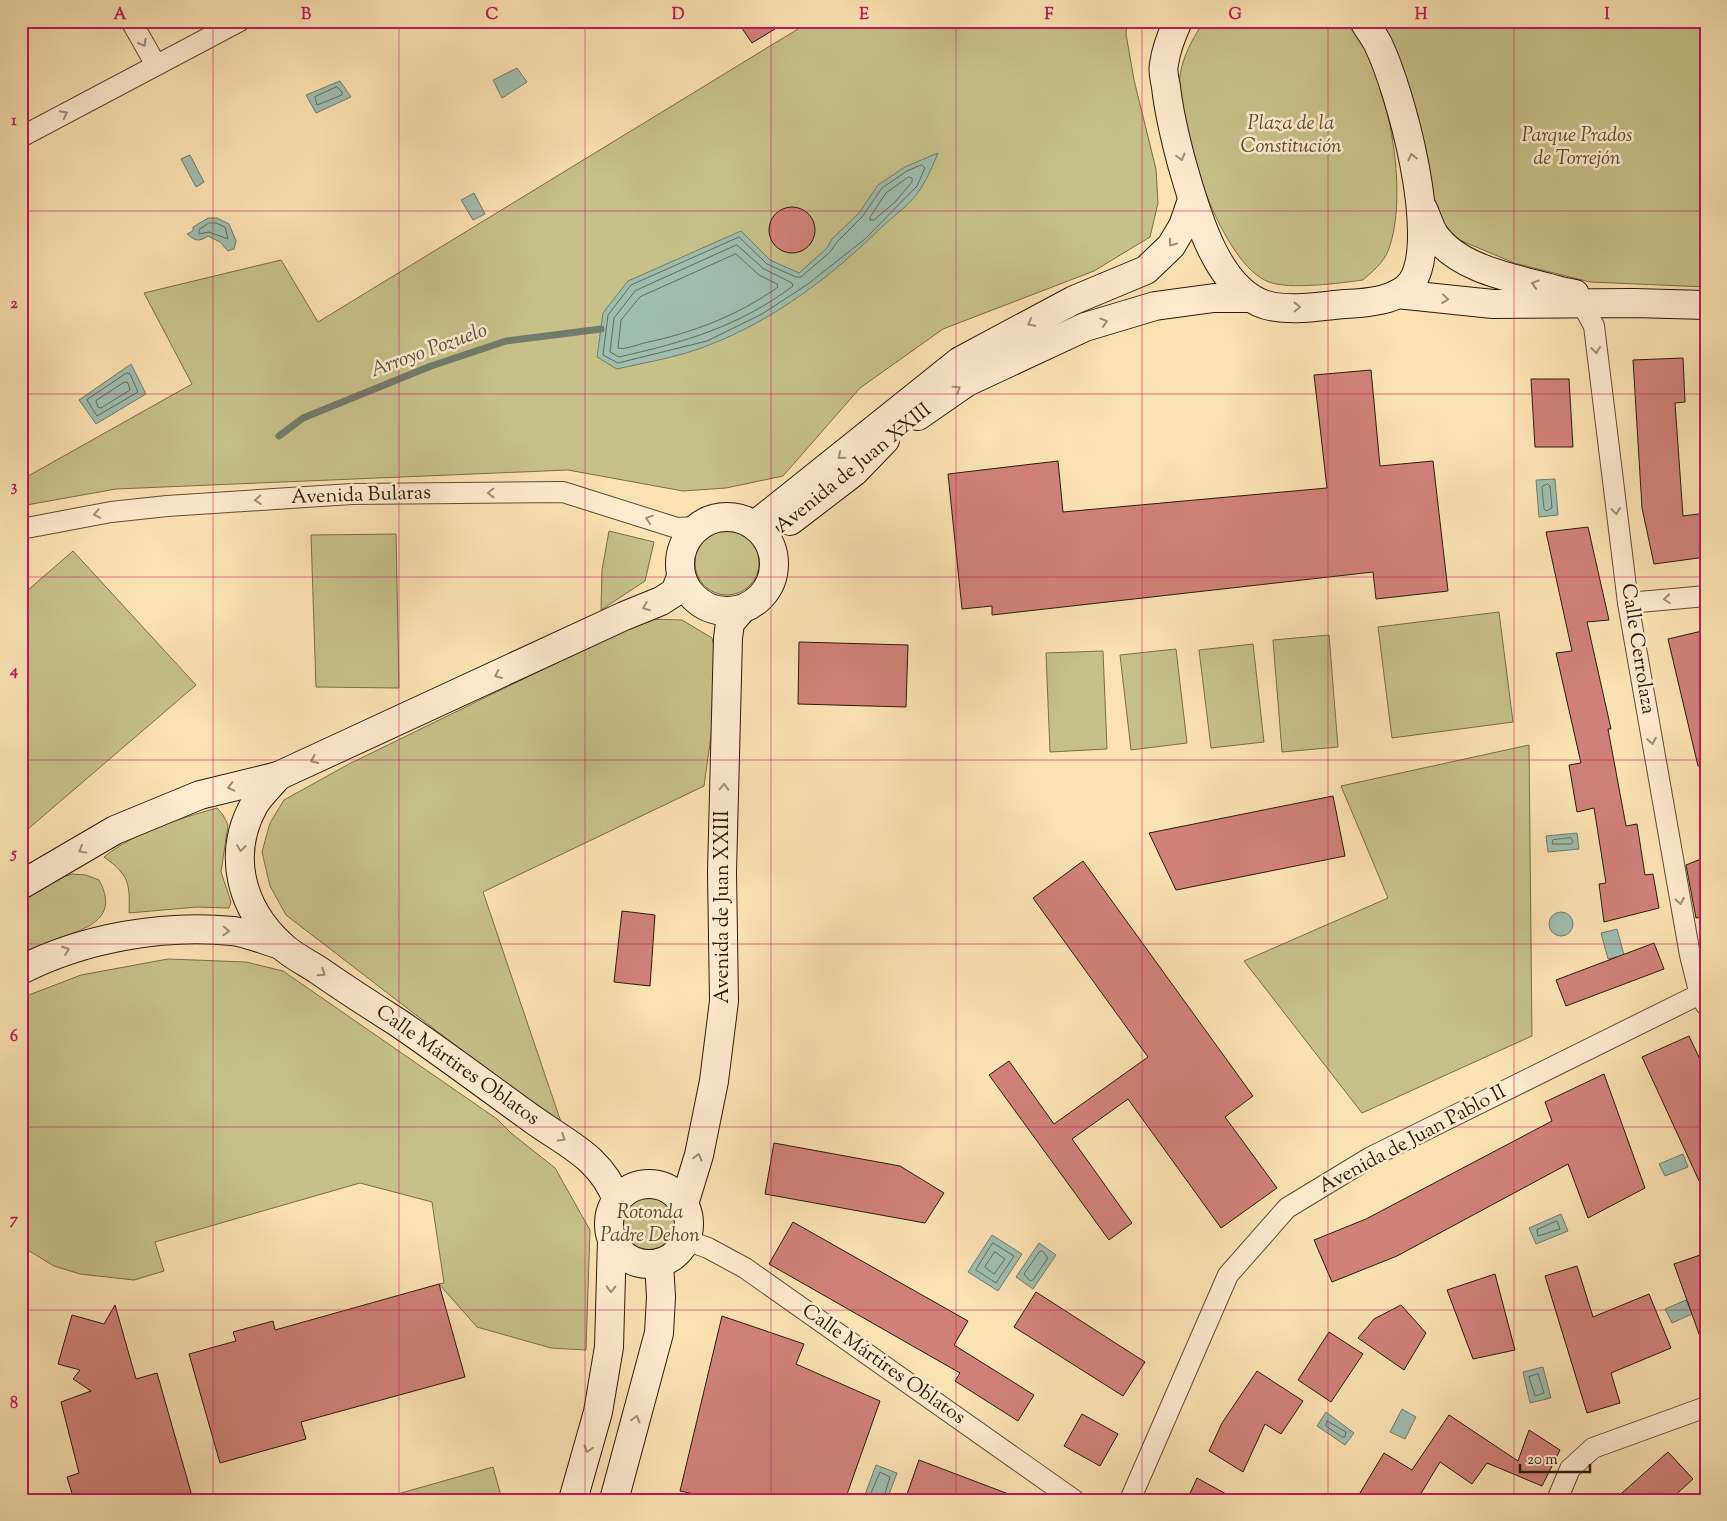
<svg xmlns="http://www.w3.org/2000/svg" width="1727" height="1521" viewBox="0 0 1727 1521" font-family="'Sorts Mill Goudy',serif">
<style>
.green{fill:#c5c188;stroke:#7a6e48}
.water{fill:#9fbdaf;stroke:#727c6c}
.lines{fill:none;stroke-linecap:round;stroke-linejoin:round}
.shore{stroke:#676c5b;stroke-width:1}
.stream{stroke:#727c6c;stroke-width:7}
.building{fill:#d18278;stroke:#2f1b07}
.minor-casing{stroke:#624d32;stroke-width:22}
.secondary-casing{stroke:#2f1b07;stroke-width:30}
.minor{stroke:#fceccd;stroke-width:20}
.secondary{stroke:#fceccd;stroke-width:28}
.oneway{stroke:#a08e74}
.grid{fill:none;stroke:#c2185b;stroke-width:1;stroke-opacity:0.55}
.labels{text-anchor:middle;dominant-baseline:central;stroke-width:5;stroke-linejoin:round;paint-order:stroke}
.park-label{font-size:20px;font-style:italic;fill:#5c4d2e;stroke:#fceccd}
.street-label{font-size:20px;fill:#2f1b07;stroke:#fceccd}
.water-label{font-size:21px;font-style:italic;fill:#565442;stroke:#fceccd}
.neatline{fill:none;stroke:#c2185b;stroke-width:2}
.grid-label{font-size:16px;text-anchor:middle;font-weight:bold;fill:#c2185b}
</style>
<rect width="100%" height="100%" fill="#fbe2b2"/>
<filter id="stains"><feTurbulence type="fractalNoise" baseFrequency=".004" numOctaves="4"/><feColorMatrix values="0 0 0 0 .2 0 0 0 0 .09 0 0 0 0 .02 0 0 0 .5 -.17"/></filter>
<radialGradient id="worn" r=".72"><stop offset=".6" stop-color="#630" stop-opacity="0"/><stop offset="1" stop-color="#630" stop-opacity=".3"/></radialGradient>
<g class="green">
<path d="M811,21h316l-1,13 8,46 22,89 2,34 -8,34 -56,34 -151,58 -83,59 -77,88 -57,12 -43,3 -115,-21 -452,19 -95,17v-26l171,-96 -48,-91 137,-33 37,62z"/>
<path d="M1204,21h143c40,48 64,171 41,230 -4,11 -16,21 -25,29 -22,3 -73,10 -94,2 -47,-17 -89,-148 -90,-194 0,-25 12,-47 25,-67z"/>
<path d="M1380,21h326v266l-116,-5 -76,-19 -59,-25 -11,-11 -10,-15 -22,-102z"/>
<circle cx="727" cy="563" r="32"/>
<path d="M609,531l45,11 -9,39 -44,29 1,-40z"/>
<path d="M396,534l3,154 -83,-1 -5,-152z"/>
<path d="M73,551l123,134 -175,150v-239z"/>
<path d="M1499,612l14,110 -121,16 -14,-111z"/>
<path d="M646,619l36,1 30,18 8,35 -16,113 -221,106 80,236 -277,-213 -16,-29 -8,-34 8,-29 14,-23 65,-36z"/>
<path d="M1329,635l9,112 -56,5 -9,-112z"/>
<path d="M1253,644l11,98 -53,6 -12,-98z"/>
<path d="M1176,649l11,94 -56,7 -11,-95z"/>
<path d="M1103,651l4,98 -57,3 -4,-99z"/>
<path d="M1529,745l3,291 -170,77 -118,-152 144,-63 -47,-112z"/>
<path d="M217,808l6,7 5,10 -7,47 10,30 -2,6 -32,-1 -68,6c1,-30 0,-38 -25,-56 31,-25 74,-38 113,-49z"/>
<path d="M72,874l14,1 13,5c21,39 -12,48 -42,59 -12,4 -24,10 -36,15v-56l33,-18z"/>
<path d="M168,959l78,3 37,9 214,148 14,14 44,35 35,62 -4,120 -35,-2 -74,-21 -38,-43 5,-1 -12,-81 -72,-19 -205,59 9,29 -30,9 -54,-6 -26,-8 -33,-20v-248l60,-23z"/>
<circle cx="650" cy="1224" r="32"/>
<path d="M493,1467l9,33h-115v-3z"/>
</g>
<g class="water">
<path d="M517,68l10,14 -25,16 -9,-18z"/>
<path d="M340,81l11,16 -35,16 -10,-18z"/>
<path d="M938,153c-5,12 -10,24 -17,35 -9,15 -24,25 -37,37 -50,49 -109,95 -175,120 -29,12 -62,17 -92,24l-20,-12 6,-44 25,-32 113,-50 29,29 29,13 28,-25 5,-9 27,-26 19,-28 27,-18z"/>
<path d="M190,155l14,27 -8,5 -15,-28z"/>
<path d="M474,193l11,21 -12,6 -12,-20z"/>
<path d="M217,218l12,6 7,17 -2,8 -6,2 -8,-9 -12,-6c-9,6 -13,5 -21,-2l6,-3v-4l15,-9z"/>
<path d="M131,364l15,30 -50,30 -17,-24z"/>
<path d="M1555,479l3,36 -19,2 -3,-37z"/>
<path d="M1577,833l2,16 -31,3 -2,-16z"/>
<circle cx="1561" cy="924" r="12"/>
<path d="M1617,929l7,26 -16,4 -7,-26z"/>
<path d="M1683,1154l5,13 -23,9 -6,-12z"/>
<path d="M1561,1214l7,17 -32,13 -7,-16z"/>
<path d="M992,1235l30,19 -24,37 -30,-19z"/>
<path d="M1039,1243l17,12 -23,34 -17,-12z"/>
<path d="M1686,1300l6,14 -20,9 -7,-14z"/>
<path d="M1543,1367l8,31 -21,5 -7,-31z"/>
<path d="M1402,1409l14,8 -11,22 -15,-7z"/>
<path d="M1326,1412l28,21 -9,12 -28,-19z"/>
<path d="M876,1465l21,8 -10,27h-24z"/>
</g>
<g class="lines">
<g class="shore">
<path d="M337,87l5,5v3l-25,10 -2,-8z"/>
<path d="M922,165l3,3 -8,18 -52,53 -57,45 -46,30 -55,27 -89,22 -15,-8 5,-40 23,-30 108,-48 28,27 29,13h5l29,-25 7,-10 25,-25 20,-29 25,-17z"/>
<path d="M909,177l3,1v4l-17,20 -21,18h-4v-3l16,-24z"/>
<path d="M209,223h7l9,4 3,12 -19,-7 -10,2v-4z"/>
<path d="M737,245l27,24 28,14 1,3c-55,41 -108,56 -174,71l-9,-5 4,-34 21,-27z"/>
<path d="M736,254l23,21 18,9 1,3c-41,29 -86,46 -134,56 -8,2 -19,7 -26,5l3,-28 19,-23z"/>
<path d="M127,373l3,1 8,18 -41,24 -10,-16z"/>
<path d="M125,382l3,1 2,7 -29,18 -3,-1 -2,-6z"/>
<path d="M1548,484l2,2 2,22 -6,3 -2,-2 -2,-22z"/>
<path d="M1571,838l2,4 -2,2h-19l1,-4z"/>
<path d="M1557,1221l3,8 -22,7 -1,-6z"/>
<path d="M993,1243l21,13 -18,27 -20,-13z"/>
<path d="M1042,1251l6,7 -15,22 -3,1 -6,-7 15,-22z"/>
<path d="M995,1252l10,7 -11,15 -9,-7z"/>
<path d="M1538,1374l6,19 -9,3 -6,-19z"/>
<path d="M1327,1421l19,11 -1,5h-3l-16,-11z"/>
<path d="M868,1500l12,-28 10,5 -7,23"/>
</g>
<path class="stream" d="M279,436l24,-18 128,-52 75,-25 95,-12"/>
</g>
<g class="building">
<path d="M737,21h51l-36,22z"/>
<circle cx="792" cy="230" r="23"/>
<path d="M1683,358l2,44 -10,1 8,113 23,-3v44l-52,7 -12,-56 -9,-148z"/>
<path d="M1371,370l9,96 53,-5 15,130 -72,8 -3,-27 -381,43v-9l-30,3 -14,-135 110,-13 5,51 264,-24 -13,-113z"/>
<path d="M1531,379h38l4,68h-38z"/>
<path d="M1588,527l21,93 -22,2 24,107h-3l18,97 11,-2 8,51 8,-1 6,34 -55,14 -5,-38 7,-1 -12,-75 -17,4 -8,-47 12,-2 -25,-110 16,-2 -26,-119z"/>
<path d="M1702,631l4,17v117l-8,1 -30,-127z"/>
<path d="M799,642l109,3 -2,62 -108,-3z"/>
<path d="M1333,796l12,60 -169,34 -27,-57z"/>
<path d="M1706,857v60l-10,1 -10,-53z"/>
<path d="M1083,861l170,235 -28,21 52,71 -56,40 -93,-129 -56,40 60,84 -23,17 -120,-165 20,-14 45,63 94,-67 -115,-159z"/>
<path d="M622,911l33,4 -5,71 -36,-4z"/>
<path d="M1654,943l10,26 -98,37 -10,-26z"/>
<path d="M1689,1036l17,36v124l-64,-139z"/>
<path d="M1604,1074l41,114 -57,30 -20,-54 -171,92 -65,26 -18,-42 52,-21 186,-98 -7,-19z"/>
<path d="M774,1143l126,23 44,27 -19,30 -160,-29z"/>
<path d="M793,1222l175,99 -14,24 80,50 -16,26 -63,-40 5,-8 -191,-109z"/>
<path d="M1706,1253v91l-3,1 -29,-81z"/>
<path d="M1577,1266l16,51 56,-23 22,54 -60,25 9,30 -33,10 -42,-137z"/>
<path d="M1495,1274l20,76 -42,9 -26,-69z"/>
<path d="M439,1284l26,93 -164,45 5,17 -86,24 -31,-109 47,-13 -3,-9 40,-11 2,9z"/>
<path d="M1036,1292l109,70 -22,34 -109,-69z"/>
<path d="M115,1305l21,74 21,-6 35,123 -11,4h-107l-7,-23 12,-4 -18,-71 30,-11 -18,-12 7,-9 -22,-6 14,-49 32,9z"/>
<path d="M1401,1305l25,28 -22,37 -46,-32 16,-19z"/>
<path d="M722,1316l82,28 -8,20 84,37 -35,99h-123l-42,-9z"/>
<path d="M1329,1332l34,22 -32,48 -33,-22z"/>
<path d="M1257,1371l46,30 -22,33 -16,-10 -22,48 -34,-21 13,-28z"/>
<path d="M1082,1414l36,20 -18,32 -36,-20z"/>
<path d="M1449,1415l69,46 11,-31 31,20 -18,36 -55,-23 -15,21 -32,-22 -23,38h-46l-11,-7 24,-40 28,17z"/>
<path d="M1668,1452l25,27 -23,21h-56z"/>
<path d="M919,1460l100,38 -1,2h-113z"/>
<path d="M1197,1478l40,22h-50z"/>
</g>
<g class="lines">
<g class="minor-casing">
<g id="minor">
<path d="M131,21l25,44"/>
<path d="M21,137l219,-116"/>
<path d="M1582,304l12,22 34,277 62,352 10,40 6,10"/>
<path d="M21,529l90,-17 56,-6 185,-12 211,-2 114,36 19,-1"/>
<path d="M1628,603l78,-7"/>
<path d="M686,1240l22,8 37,20 329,232"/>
<path d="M1130,1500l98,-225 59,-67 84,-51 335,-166"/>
<path d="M1557,1500l13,-31 23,-21 113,-41"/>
</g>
</g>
<g class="secondary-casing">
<g id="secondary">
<path d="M1178,21c-6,13 -12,29 -14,43 -2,7 1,16 2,23 3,26 9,51 16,77 13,45 34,126 84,141 25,7 55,1 79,-1 21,-1 54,-3 67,-22 29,-44 -12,-193 -34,-238 -4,-8 -10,-15 -14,-23"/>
<path d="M1423,209c4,8 6,17 11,25 25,37 85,45 126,57l15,3"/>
<path d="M1397,294l96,10 141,-1 72,2"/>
<path d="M918,416l49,-34 118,-55 70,-21 59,-8h35"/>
<circle cx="727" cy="564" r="47"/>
<path d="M790,521l64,-49 31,-32"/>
<path d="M755,525l205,-164 114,-61 72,-30 25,-24 12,-20 9,-26"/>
<path d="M278,776c-7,9 -18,19 -24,29 -27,49 -14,102 27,140 10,10 25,17 37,25 26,18 52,35 79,52 47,32 92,66 138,99 34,24 66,37 82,79"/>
<path d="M21,885l94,-55 85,-35 78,-19 346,-160 37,-15 14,-9 6,-15"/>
<path d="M21,970c62,-32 143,-46 212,-39 16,2 33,10 48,14"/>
<circle cx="649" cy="1224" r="40"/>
<path d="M684,1204l15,-49 15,-74 10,-80 -2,-129 6,-234 2,-15 11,-13"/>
<path d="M573,1500l25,-88 11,-65 3,-107"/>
<path d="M614,1500l45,-167 2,-36 -2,-34"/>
</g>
</g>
<use href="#minor" class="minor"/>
<use href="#secondary" class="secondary"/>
</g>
<defs><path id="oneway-chevron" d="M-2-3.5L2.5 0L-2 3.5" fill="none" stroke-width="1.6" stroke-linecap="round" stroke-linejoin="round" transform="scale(1.25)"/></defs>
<g class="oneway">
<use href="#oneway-chevron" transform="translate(143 43) rotate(60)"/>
<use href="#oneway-chevron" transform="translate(64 114) rotate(-28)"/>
<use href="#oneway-chevron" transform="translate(1181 157) rotate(75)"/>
<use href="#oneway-chevron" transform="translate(1412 157) rotate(-103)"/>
<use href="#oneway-chevron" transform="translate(1172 243) rotate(126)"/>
<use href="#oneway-chevron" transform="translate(1535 284) rotate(-163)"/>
<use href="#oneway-chevron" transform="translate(1445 299) rotate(6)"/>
<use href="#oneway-chevron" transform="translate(1297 307) rotate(-1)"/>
<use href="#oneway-chevron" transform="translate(1104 322) rotate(-17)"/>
<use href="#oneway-chevron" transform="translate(1031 323) rotate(152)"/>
<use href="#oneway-chevron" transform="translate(1596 350) rotate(83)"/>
<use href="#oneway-chevron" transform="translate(957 389) rotate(-34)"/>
<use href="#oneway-chevron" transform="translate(841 456) rotate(141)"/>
<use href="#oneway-chevron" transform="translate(491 493) rotate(179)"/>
<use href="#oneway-chevron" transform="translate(258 500) rotate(176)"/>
<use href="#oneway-chevron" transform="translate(1616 511) rotate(83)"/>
<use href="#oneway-chevron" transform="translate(97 514) rotate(169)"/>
<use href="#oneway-chevron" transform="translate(649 519) rotate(-162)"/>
<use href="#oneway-chevron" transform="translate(1667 599) rotate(175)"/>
<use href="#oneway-chevron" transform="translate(646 607) rotate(159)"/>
<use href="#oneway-chevron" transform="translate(498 675) rotate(155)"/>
<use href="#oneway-chevron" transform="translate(1652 741) rotate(80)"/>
<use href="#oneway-chevron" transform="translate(314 760) rotate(156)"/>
<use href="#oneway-chevron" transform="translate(231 787) rotate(166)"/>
<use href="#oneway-chevron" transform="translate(724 787) rotate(-88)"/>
<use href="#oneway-chevron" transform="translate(241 848) rotate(97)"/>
<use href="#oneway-chevron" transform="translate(82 850) rotate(149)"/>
<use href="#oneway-chevron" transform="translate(1680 901) rotate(80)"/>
<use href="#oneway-chevron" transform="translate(226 931) rotate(2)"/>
<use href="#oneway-chevron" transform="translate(66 950) rotate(-20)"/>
<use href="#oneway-chevron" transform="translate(322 973) rotate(34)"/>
<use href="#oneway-chevron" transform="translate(562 1138) rotate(32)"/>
<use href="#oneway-chevron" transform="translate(698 1157) rotate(-75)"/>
<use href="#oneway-chevron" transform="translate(611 1289) rotate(91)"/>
<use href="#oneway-chevron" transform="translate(636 1419) rotate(-75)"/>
<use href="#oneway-chevron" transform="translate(588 1449) rotate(106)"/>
</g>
<path class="grid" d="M213,21v1479M399,21v1479M585,21v1479M771,21v1479M956,21v1479M1142,21v1479M1328,21v1479M1514,21v1479M21,211h1685M21,394h1685M21,577h1685M21,760h1685M21,944h1685M21,1127h1685M21,1310h1685"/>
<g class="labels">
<g class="park-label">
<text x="1291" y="124">Plaza de la<tspan x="1291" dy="23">Constitución</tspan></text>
<text x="1577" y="136">Parque Prados<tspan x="1577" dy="23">de Torrejón</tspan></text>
<text x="650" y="1213">Rotonda<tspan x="650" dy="23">Padre Dehon</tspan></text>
</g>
<g class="street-label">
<text transform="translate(854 469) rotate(-39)">Avenida de Juan XXIII</text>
<text transform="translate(361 496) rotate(-2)">Avenida Bularas</text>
<text transform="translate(1637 649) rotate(81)">Calle Cerrolaza</text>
<text transform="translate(723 907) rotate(-90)">Avenida de Juan XXIII</text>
<text transform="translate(457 1066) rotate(35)">Calle Mártires Oblatos</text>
<text transform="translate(1413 1140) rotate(-28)">Avenida de Juan Pablo II</text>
<text transform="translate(883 1365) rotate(35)">Calle Mártires Oblatos</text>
</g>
<g class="water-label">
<text transform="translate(429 351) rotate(-20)">Arroyo Pozuelo</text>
</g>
</g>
<rect width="1727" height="1521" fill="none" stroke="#fbe2b2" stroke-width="55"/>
<path d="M1520 1464v8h70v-8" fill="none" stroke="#2f1b07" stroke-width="2.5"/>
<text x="1527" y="1464" font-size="15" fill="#2f1b07" stroke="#fceccd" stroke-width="4" paint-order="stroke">20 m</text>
<rect x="28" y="28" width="1672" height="1466" class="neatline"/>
<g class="grid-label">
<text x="120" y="19">A</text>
<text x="306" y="19">B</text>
<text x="492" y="19">C</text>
<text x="678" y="19">D</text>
<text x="864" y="19">E</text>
<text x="1049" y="19">F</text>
<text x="1235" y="19">G</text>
<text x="1421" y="19">H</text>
<text x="1607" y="19">I</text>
<text x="14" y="125">1</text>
<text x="14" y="308">2</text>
<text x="14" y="491">3</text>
<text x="14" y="675">4</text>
<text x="14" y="858">5</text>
<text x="14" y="1041">6</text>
<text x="14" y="1224">7</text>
<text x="14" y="1408">8</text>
</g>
<rect width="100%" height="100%" filter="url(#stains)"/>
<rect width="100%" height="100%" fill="url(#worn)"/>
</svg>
